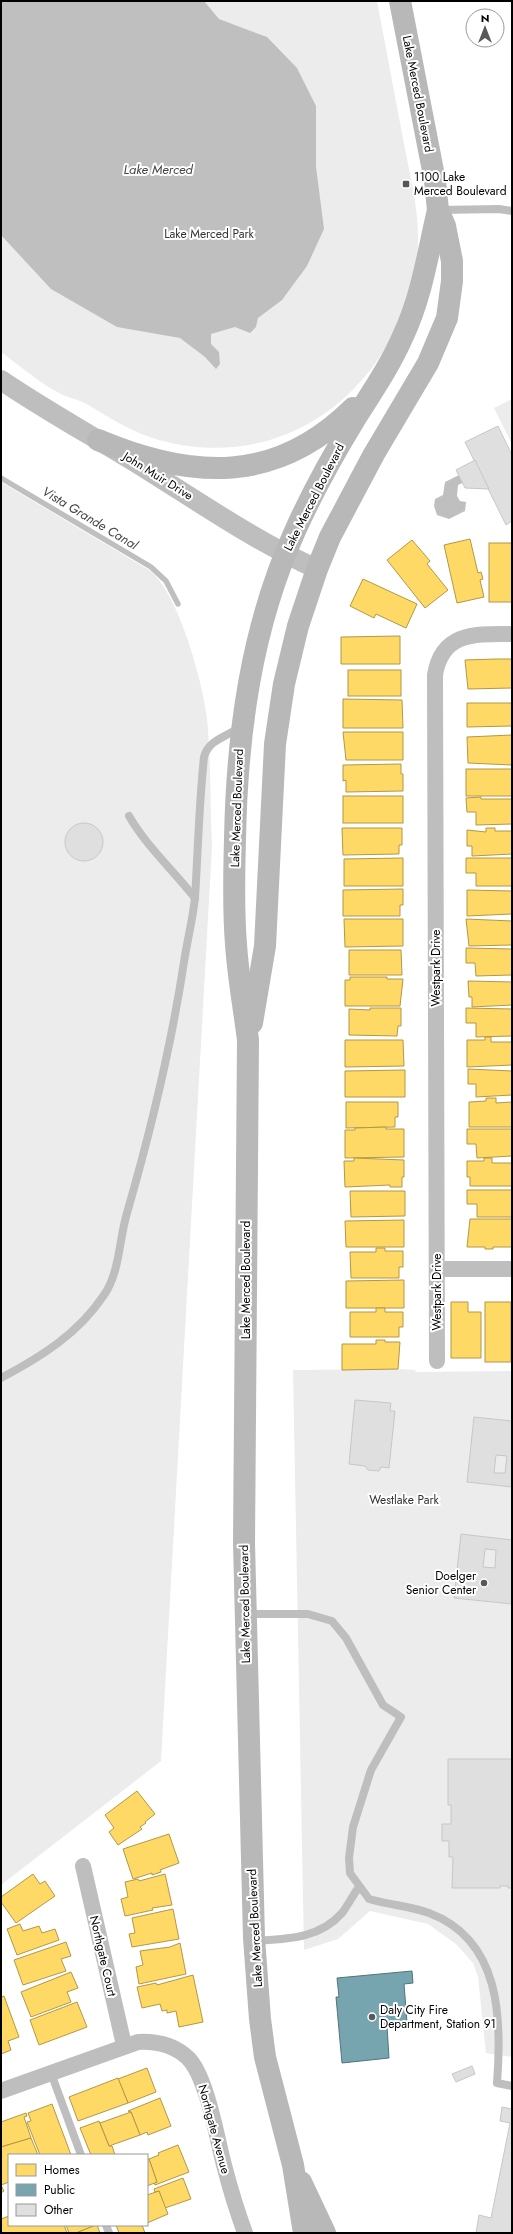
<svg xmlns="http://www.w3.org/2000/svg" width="513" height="2234" viewBox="0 0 513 2234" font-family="Jost,sans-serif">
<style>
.green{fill:#ececec}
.water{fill:#bfbfbf}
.homes{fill:#ffd966;stroke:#b29847}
.public{fill:#76a5af;stroke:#53747a}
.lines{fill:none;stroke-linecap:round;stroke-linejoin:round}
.stream{stroke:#bfbfbf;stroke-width:5.5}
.building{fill:#dfdfdf;stroke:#c7c7c7;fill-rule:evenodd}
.service{stroke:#bebebe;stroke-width:8}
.minor{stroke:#bebebe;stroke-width:16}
.tertiary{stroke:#bebebe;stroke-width:20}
.secondary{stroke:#b8b8b8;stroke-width:22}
.poi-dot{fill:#595959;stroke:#fff;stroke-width:1.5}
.labels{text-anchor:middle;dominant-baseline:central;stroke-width:4;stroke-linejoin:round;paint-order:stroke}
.street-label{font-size:12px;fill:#000;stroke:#fff}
.poi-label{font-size:12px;fill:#000;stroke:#fff;text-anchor:start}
.park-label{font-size:12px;fill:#333;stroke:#fff}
.water-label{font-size:13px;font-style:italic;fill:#444;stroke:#fff}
</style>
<rect width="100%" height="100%" fill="#fff"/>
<g class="green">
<path d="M1,1h376c9,48 18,95 27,143 7,38 19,80 12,120 -21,125 -131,211 -257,176 -26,-7 -47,-21 -69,-34 -11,-7 -22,-8 -33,-14 -20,-11 -38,-27 -56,-40z"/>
<path d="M512,399v45l-18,-36z"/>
<path d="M1,482l148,88c29,21 54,113 58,148 4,43 3,86 5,128l-51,915 -160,124z"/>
<path d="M398,1369l18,1 -1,2 97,-1v686l-26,-4 -8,-76 -5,-14 -17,-19 -28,-20 -58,-13 -32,28 -34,11 -11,-580z"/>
</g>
<g class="water">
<path d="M1,1h203l15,18 48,18 30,31 19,38v61l8,62 -17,37 -25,34 -24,18 -2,9 -6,6 -15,-6 -24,7v10l8,8 1,12 -4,5 -11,-12 -25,-19 -63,-11 -66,-38 -50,-54z"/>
<path d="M467,471l4,8 -13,6 -1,11 3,5 6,1 -1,9 -16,8 -12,-4 -3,-9 1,-7 8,-4 2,-13z"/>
</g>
<g class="homes">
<path d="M470,539l8,34 3,-1 2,7 -3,1 4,17 -27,6 -13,-58z"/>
<path d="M412,540l18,21 -3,3 21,26 -23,18 -38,-48z"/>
<rect x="489" y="543" width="23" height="59"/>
<path d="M363,579l54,25 -11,24 -30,-14 -2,4 -24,-12z"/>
<path d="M400,636v28h-59v-27z"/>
<path d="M496,659h16v29l-44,1 -3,-29z"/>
<rect x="348" y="670" width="53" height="26"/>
<path d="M343,699l59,1 1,28h-60z"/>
<path d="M467,703h45v23l-45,1z"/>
<path d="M343,732h60v28h-57z"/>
<path d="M512,735v30l-44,-2 -1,-26z"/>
<path d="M401,764v10h2v17l-57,1v-12l-3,1v-16z"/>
<rect x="466" y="769" width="46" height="27"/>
<rect x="343" y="796" width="60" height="27"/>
<path d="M481,797v2h31v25l-36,1v-13h-9l-1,-14z"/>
<path d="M342,828h60v17h-3v9l-56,1z"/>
<path d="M486,828h9v3h17v23l-40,2v-10h-5v-16l19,2z"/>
<path d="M403,858v28h-59v-27z"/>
<path d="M466,858h46v28h-36v-13h-10z"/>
<path d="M403,889v16h-3v11h-57v-26z"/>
<path d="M467,890l45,1v23l-45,2z"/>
<path d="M344,919h59v27l-58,1z"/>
<path d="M466,919l46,2v24l-43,1z"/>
<path d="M466,948l46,1v26l-36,1 -1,-13h-9z"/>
<path d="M349,950h52l1,25h-53z"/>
<path d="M350,977h37v2h16l-3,27h-55v-26h5z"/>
<path d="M468,981l44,1v23l-40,2v-10h-3z"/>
<path d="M370,1008h31v18h-3l-1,10 -48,-1v-26l21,1z"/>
<path d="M466,1008l46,1v27l-36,1v-14h-10z"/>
<path d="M485,1037h6v5h21v23l-45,2v-27h18z"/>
<path d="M345,1040h58l1,26 -59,1z"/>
<path d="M468,1069l44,2v24l-36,2v-13h-8z"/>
<path d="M405,1070v27h-60v-26z"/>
<path d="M486,1098h10v5l16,-1v25h-43v-25l17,-1z"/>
<path d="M346,1102h52v15h-3v10l-49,1z"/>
<path d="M386,1127v2h18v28l-59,1v-28h10v-2z"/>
<path d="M467,1129h45v27l-35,2 -1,-14h-9z"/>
<path d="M354,1158l50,2v17h-2v10h-12v-2l-45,2 -1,-26h10z"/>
<path d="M484,1158h8v5h20v23h-42v-9h-3v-16h17z"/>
<path d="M467,1190h45v27h-35v-13h-10z"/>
<path d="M350,1191h55v25l-54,1z"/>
<path d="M470,1219h42v28h-19v2h-8v-2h-18z"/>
<path d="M404,1220v27h-58l-1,-26z"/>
<path d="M376,1248h9v3h18v16h-4v11h-48l-1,-26h26z"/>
<path d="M404,1280v28h-58v-27z"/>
<path d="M451,1302h17v10h13v46h-30z"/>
<rect x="485" y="1302" width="26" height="60"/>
<path d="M376,1308h9v4h18v15h-4v10h-49v-25h26z"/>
<path d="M376,1340h9v2h15l-2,27 -56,1v-26h34z"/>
<path d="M137,1791l18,23 -10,8 1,1 -6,4 2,2 -24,16 -9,-13 5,-4 -9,-13z"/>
<path d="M169,1834l10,29 -19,7 1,2 -9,3v-2l-19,6 -10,-30z"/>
<path d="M33,1874l7,10 5,-3 10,15 -39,27 -15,-21v-5z"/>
<path d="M165,1874l7,31 -20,3 1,2 -28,6 -4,-17 7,-2 -3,-15 13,-3 1,2z"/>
<path d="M173,1909l6,30 -47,8 -3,-13 6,-1 -3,-15z"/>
<path d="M20,1924l3,7 16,-5 3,7 13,-4 4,11 -42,15 -10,-26z"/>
<path d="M66,1942l5,14 -10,3 5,12 -43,14 -9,-25z"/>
<path d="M180,1943l6,31 -47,10 -3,-17 7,-2 -3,-14 30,-4z"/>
<path d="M71,1972l7,16 -11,4 4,10 -40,15 -10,-25z"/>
<path d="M193,1975l10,47 -24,5 -3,-16 -9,2v-3l-5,1 -2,-7 -18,4 -5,-21 19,-4 1,2z"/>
<path d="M4,1996l15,41 -11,4 3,9 -10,4v-57z"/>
<path d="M77,2002l10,25 -48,18 -9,-25z"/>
<path d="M147,2068l9,24 -28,11 -10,-24z"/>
<path d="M118,2078l10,25 -50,18 -9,-24z"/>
<path d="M160,2098l11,28 -23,9 -1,-3 -7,3 -9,-23 -3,-1z"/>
<path d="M52,2104l19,51h-31l-13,-33 4,-1 -3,-8z"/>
<path d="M131,2112l9,23 -31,11 -9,-23z"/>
<path d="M26,2113l1,3 -3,1 7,21 -30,9v-25z"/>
<path d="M99,2121l10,25h3l3,9h-24l-11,-27z"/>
<path d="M31,2138l7,17h-29v27l-8,3 3,6 -3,2v-46z"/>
<path d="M178,2145l11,27 -34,13 -1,-2 3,-1 -8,-23 10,-4 -1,-2z"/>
<path d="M149,2159l8,23 -10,4v-26z"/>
<path d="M183,2178l8,21 -26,9 -6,-17 -4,1 -1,-3z"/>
<path d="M159,2191l9,23 -21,9v-28z"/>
<path d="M9,2216v9h55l3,8h-66v-14z"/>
<path d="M66,2225h30l-20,8h-7z"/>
<path d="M97,2225l3,8h-24l20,-8z"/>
<path d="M116,2225h26l3,8h-26z"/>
</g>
<path class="public" d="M412,1971l1,12 -9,1 3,38 -20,4 2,32 -47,5 -6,-66h3l-2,-19z"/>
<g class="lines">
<path class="stream" d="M1,478l150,89 15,14 12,23"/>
</g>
<g class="building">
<path d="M498,426l14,29v66l-6,4 -41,-83z"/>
<path d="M475,460l14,29 -24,-1 -9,-18z"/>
<circle cx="84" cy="842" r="19"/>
<path d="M355,1400l36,3 -1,8h5l-6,57 -8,-1 -2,4 -11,-1 -3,-4 -16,-2z"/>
<path d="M474,1417l38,4v66l-45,-5zM496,1455l11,1 -2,17h-11z"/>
<path d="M461,1534l51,6v64l-58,-6zM485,1549l11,1 -1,18 -12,-1z"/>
<path d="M448,1759h64v129h-4v-2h-8v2h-48l1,-31h-4v-16h-7v-17h9v-19h-3z"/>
<path d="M472,2066l3,8 -19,8 -4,-8z"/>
<path d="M502,2107l10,2v124h-36l3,-18 12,3 19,-95 -10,-2z"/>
</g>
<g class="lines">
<g class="service">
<path d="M439,210l60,-1 13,2"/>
<path d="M129,816c18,31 44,54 66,82"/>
<path d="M1,1378c40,-21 78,-45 103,-83 16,-23 15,-56 23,-82 24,-83 44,-166 57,-251 3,-21 9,-43 11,-65 3,-46 4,-93 9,-140 5,-18 22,-19 35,-30"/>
<path d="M246,1614h62l24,7 14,17 37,67 18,12 -30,53 -18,57 -4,31 1,15 19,26c20,6 41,7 60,14 72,27 73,106 68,170l15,3"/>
<path d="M255,1941c32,-2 64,-2 87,-28 6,-8 11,-18 17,-26"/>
<path d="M51,2073l30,82"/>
<path d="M106,2225l3,8"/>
</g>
<g class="minor">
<path d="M437,1269h75"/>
<path d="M437,1361l-2,-686c7,-44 42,-41 77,-41"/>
<path d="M83,1866l41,179"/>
<path d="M1,2091l137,-49c19,-1 36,3 50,16 19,19 29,81 36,107 6,23 13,46 21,68"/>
</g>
<path class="tertiary" d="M1,380c47,32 97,59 145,89 56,35 111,73 171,100"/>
<g class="secondary">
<path d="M98,440c95,40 178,44 255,-32"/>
<path d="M252,1023l13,-77 10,-202 9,-60 14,-58 19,-57 13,-32 44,-83 54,-91 19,-45 5,-37v-20l-7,-35 -7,-16 -3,-29 -35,-180"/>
<path d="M301,2182l24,51"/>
<path d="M304,2233l-11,-68 -28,-108 -5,-38 -6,-81 -10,-395 4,-503c-4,-32 -10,-64 -12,-96 -3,-35 -2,-70 -1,-105 2,-105 16,-211 60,-308 17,-38 38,-76 60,-112 17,-27 35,-53 48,-83 19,-40 25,-84 35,-126"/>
</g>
</g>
<g class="poi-dot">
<rect x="402" y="180" width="8" height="8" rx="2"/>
<circle cx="484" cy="1583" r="4"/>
<circle cx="372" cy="2017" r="4"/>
</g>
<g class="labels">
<g class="street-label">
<text transform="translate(418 94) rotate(79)">Lake Merced Boulevard</text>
<text transform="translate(158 476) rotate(32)">John Muir Drive</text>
<text transform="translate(314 497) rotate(-63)">Lake Merced Boulevard</text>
<text transform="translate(237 808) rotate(-88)">Lake Merced Boulevard</text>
<text transform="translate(436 968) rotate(-90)">Westpark Drive</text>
<text transform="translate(246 1280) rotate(-90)">Lake Merced Boulevard</text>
<text transform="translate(437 1292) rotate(-90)">Westpark Drive</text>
<text transform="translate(245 1604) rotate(-91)">Lake Merced Boulevard</text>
<text transform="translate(255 1928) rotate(-93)">Lake Merced Boulevard</text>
<text transform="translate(103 1956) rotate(77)">Northgate Court</text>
<text transform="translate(214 2129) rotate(75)">Northgate Avenue</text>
</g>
<g class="poi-label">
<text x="414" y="177">1100 Lake<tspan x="414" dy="14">Merced Boulevard</tspan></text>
<text x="476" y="1576" text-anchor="end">Doelger<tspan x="476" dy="14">Senior Center</tspan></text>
<text x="380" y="2010">Daly City Fire<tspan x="380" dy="14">Department, Station 91</tspan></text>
</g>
<g class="park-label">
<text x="209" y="234">Lake Merced Park</text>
<text x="404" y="1500">Westlake Park</text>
</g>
<g class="water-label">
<text x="158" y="169">Lake Merced</text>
<text transform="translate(90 518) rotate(31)">Vista Grande Canal</text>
</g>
</g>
<rect width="513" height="2234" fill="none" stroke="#000000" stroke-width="4"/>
<rect x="8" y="2154" width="140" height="72" fill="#ffffff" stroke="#999999"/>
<rect x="16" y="2164" width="20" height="12" fill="#ffd966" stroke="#999999"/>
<text x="44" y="2174" font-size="12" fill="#000000">Homes</text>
<rect x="16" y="2184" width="20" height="12" fill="#76a5af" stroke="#999999"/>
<text x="44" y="2194" font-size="12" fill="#000000">Public</text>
<rect x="16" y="2204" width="20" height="12" fill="#dfdfdf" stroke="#999999"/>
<text x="44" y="2214" font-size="12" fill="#000000">Other</text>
<g transform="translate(485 28)"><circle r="19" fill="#ffffff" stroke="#999999"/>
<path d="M0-3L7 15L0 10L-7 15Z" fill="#595959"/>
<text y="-6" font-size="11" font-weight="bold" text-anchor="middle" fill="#000000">N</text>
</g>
</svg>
